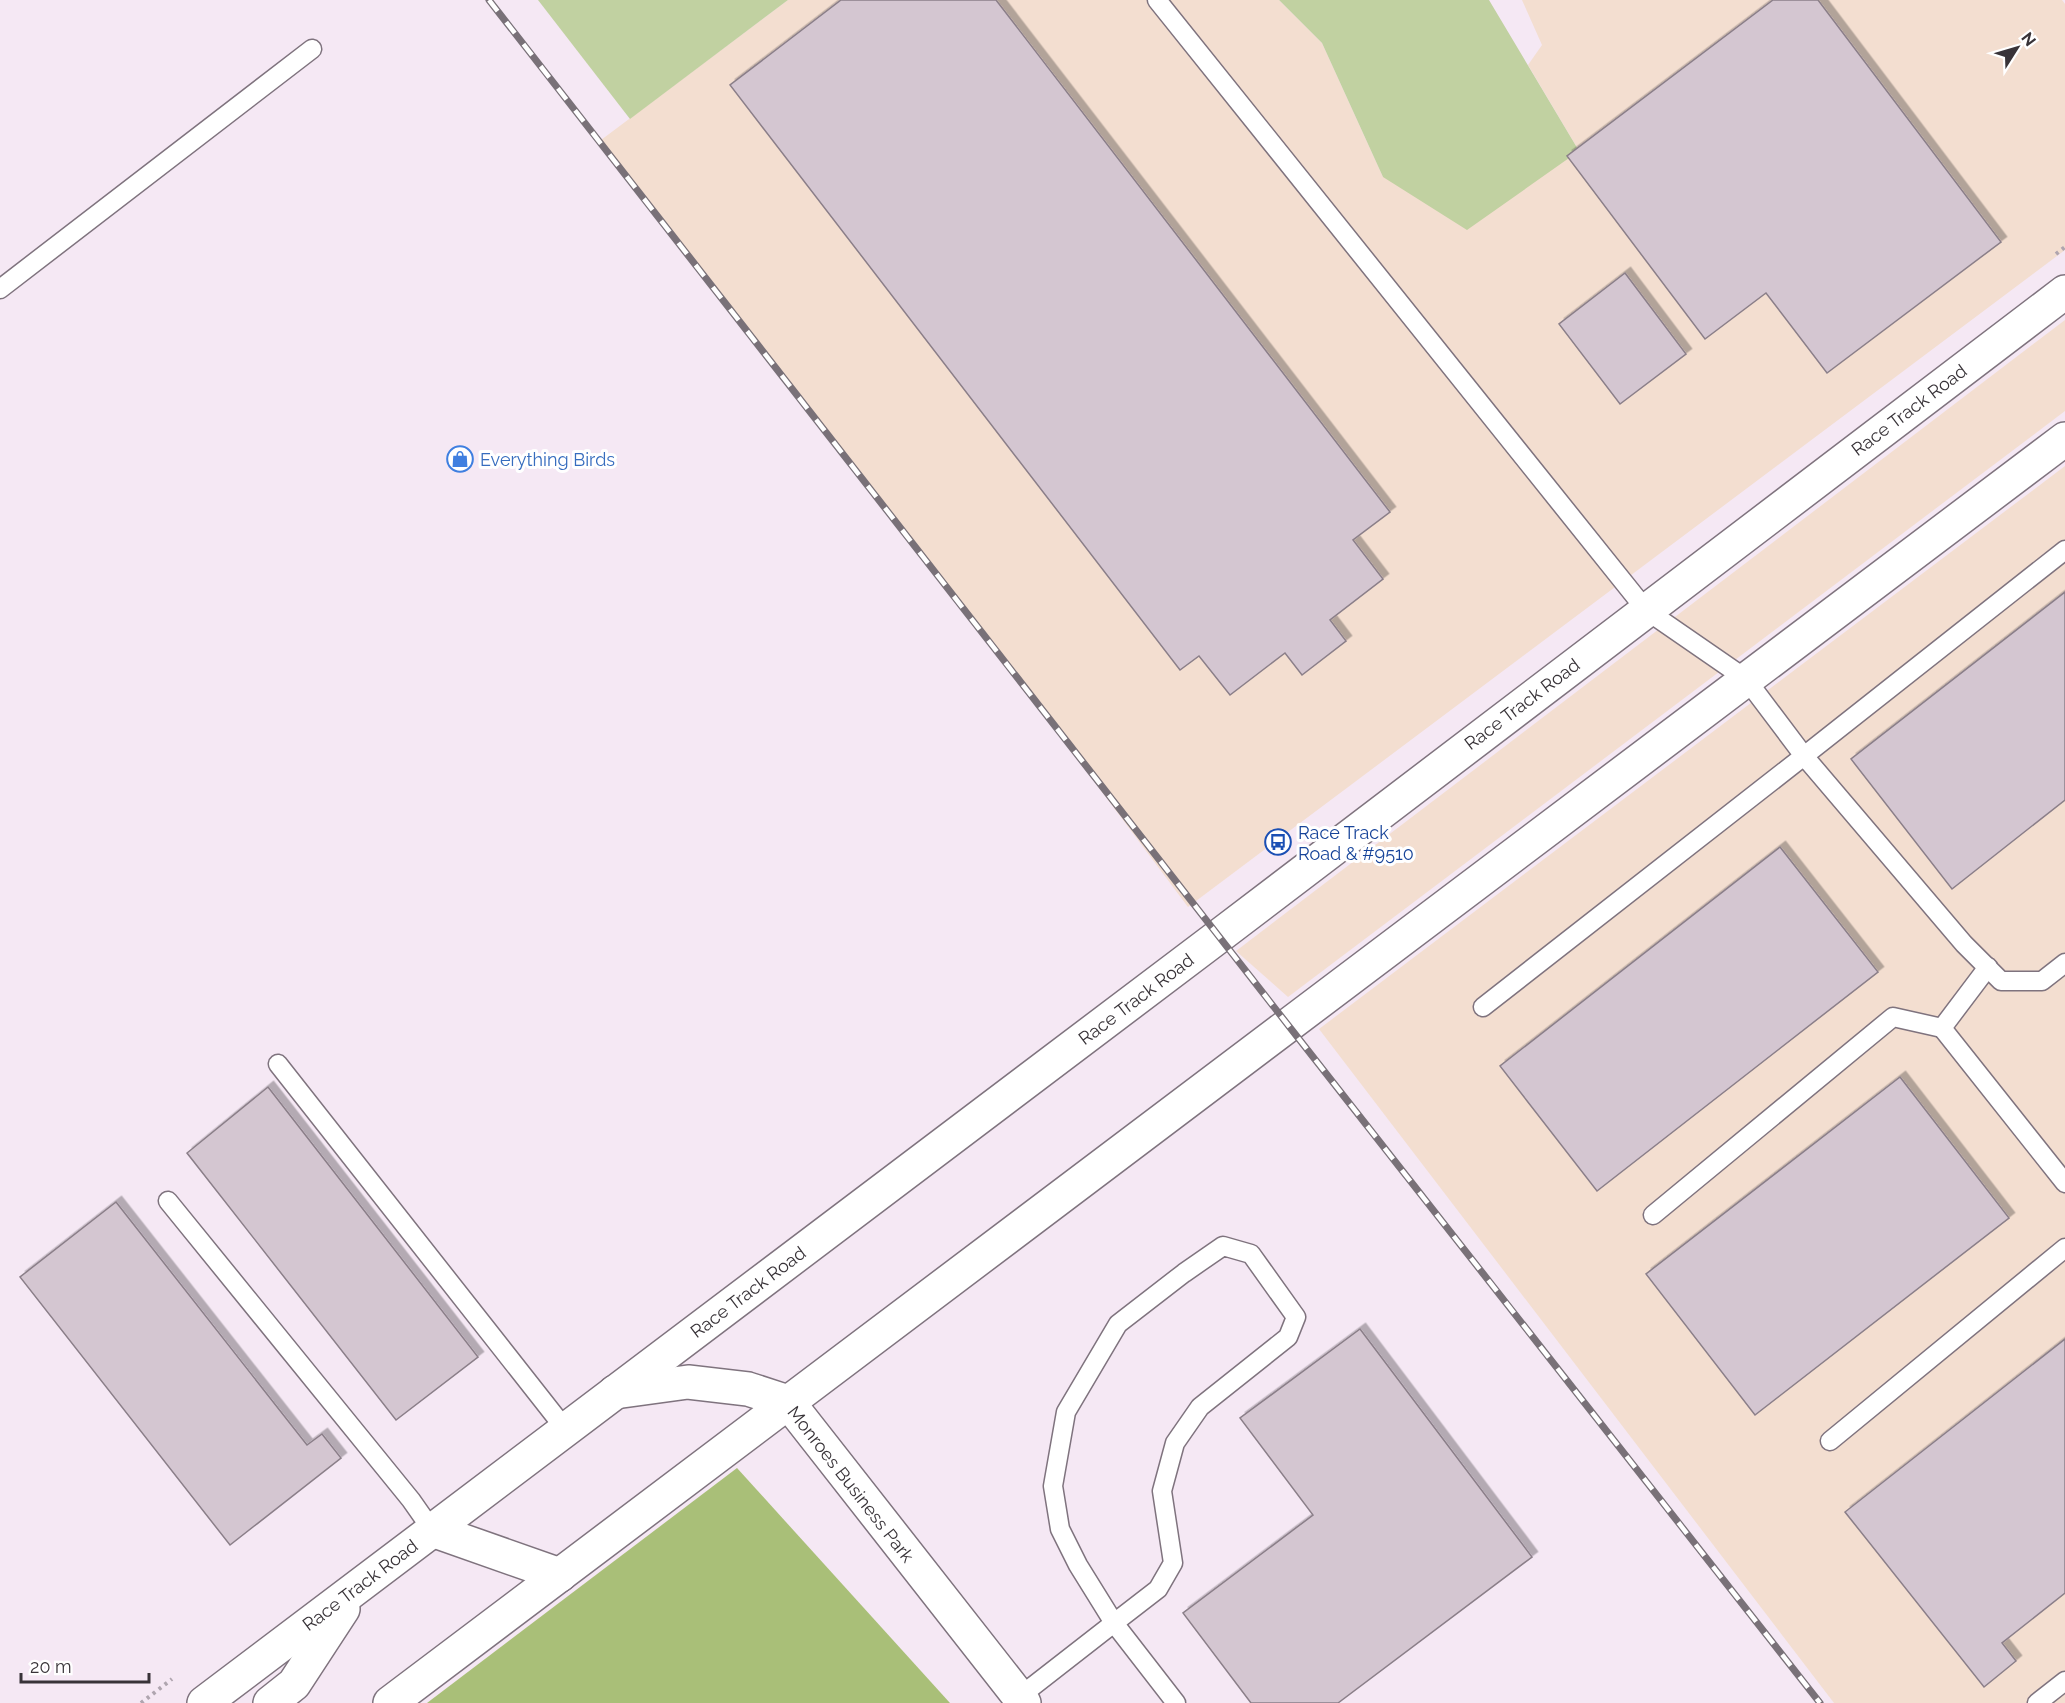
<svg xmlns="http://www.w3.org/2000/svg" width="2065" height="1703" viewBox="0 0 2065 1703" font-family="Raleway,sans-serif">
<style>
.industrial{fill:#f3ded0}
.green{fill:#c1d1a1}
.forest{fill:#a9bf78}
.building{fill:#d4c6d1;stroke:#8b7f89;stroke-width:1.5;filter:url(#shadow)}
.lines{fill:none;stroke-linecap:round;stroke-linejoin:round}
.lane-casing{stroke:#7f737e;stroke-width:21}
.street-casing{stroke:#7f737e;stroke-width:36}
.secondary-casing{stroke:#7f737e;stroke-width:36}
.path{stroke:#afa5af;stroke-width:4;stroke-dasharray:3 4.5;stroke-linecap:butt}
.lane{stroke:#fff;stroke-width:18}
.street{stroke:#fff;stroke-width:33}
.secondary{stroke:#fff;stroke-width:33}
.rail-casing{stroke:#797178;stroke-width:7}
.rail{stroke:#fff;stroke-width:4.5;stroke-dasharray:14;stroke-linecap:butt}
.labels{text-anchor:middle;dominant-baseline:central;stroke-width:6;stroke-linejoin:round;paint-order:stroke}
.street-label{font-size:18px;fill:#383338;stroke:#fff}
.shop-label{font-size:18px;fill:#366cbe;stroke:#fff;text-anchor:start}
.transit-label{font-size:18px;fill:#164399;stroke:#fff;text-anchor:start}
</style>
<defs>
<filter id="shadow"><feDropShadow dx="5.5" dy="-5.5" stdDeviation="0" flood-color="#0004"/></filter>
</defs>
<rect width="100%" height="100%" fill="#f5e8f4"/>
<g class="industrial">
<path d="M788,0h491l43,43 61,134 196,-26 -51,-86 14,-20 -20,-45h540l3,4v246l-877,657 -127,-170 -464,-594z"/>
<path d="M2065,320v91l-777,586 -52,-46z"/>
<path d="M2065,466v1237h-231l-515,-674z"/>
</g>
<g class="green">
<path d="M538,0h250l-158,119z"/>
<path d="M1279,0h210l90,151 -112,79 -84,-53 -61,-134z"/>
</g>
<path class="forest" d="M737,1468l213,235h-523z"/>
<g class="building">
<path d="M841,0h155l394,512 -37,28 30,39 -53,41 16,21 -44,34 -17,-22 -55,42 -31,-39 -19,14 -450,-585z"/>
<path d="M1773,0h45l183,242 -174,131 -61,-80 -61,46 -138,-183z"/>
<path d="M1625,273l61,81 -66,50 -61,-80z"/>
<path d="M2065,592v208l-113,89 -101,-130z"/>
<path d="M1780,847l98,125 -281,219 -97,-125z"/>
<path d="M1900,1077l109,141 -254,197 -109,-141z"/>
<path d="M268,1087l210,270 -82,63 -209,-267z"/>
<path d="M116,1202l191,243 15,-11 19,24 -111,87 -210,-268z"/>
<path d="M1360,1329l172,228 -194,146h-87l-68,-90 130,-98 -73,-97z"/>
<path d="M2065,1339v254l-63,50 14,18 -32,26 -139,-175z"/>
</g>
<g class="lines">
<g class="lane-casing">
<g id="lane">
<path d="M1157,0l489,610 100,69 58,77 261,-206"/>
<path d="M0,289l312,-240"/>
<path d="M1988,967l-46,61 123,155"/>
<path d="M1483,1007l321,-251 160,188 37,37h41l23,-18"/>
<path d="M278,1064l288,366"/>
<path d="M168,1201l243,299 21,30"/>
<path d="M1653,1215l240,-198 49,11"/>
<path d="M1223,1246l28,8 45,63 -8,20 -88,70 -25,36 -13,48 11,72 -15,26 -44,34 -36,-58 -18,-36 -7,-43 13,-74 52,-88 66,-51z"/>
<path d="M1830,1441l235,-193"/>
<path d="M1019,1697l95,-74 62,80"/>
<path d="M2037,1703l28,-22"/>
</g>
</g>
<g class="street-casing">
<path id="street" d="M615,1392l73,-10 60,7 40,13 236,301"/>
</g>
<g class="secondary-casing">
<g id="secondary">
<path d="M432,1530l128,45"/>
<path d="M204,1703l1015,-767 846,-644"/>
<path d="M270,1703l24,-19 49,-75"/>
<path d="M390,1703l1675,-1264"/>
</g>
</g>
<g class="path">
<path d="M2056,254l9,-7"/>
<path d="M141,1703l31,-24"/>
</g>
<use href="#lane" class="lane"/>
<use href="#street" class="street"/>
<use href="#secondary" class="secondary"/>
<g class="rail-casing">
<path id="rail" d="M489,0l799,1025 532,678"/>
</g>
<use href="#rail" class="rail"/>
</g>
<defs>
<g id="shop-ring" transform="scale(1.35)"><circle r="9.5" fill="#fff" stroke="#3f7fe0" stroke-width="1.5"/><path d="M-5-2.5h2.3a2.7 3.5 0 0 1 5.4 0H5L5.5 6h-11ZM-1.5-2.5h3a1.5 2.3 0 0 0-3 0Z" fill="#3f7fe0"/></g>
<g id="bus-ring" transform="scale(1.35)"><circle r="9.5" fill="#fff" stroke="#1a4fb4" stroke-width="1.5"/><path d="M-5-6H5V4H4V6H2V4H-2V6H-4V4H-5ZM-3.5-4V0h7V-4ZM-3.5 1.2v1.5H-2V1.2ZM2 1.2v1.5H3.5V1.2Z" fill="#1a4fb4"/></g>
</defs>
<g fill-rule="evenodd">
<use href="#shop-ring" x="460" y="459"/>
<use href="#bus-ring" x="1278" y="842"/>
</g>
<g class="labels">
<g class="street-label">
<text transform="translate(1909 410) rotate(-37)">Race Track Road</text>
<text transform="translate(1522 704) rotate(-37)">Race Track Road</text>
<text transform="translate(1136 999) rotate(-37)">Race Track Road</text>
<text transform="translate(748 1292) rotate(-37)">Race Track Road</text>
<text transform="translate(851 1484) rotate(52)">Monroes Business Park</text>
<text transform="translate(360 1585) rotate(-37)">Race Track Road</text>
</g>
<g class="shop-label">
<text x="480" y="459">Everything Birds</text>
</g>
<g class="transit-label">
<text x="1298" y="832">Race Track<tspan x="1298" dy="21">Road &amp; #9510</tspan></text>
</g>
</g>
<g transform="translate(2017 48) rotate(53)" stroke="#ffffff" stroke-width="4.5" paint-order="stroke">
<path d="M0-4.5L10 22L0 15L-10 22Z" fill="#383338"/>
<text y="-9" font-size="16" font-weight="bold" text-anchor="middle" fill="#383338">N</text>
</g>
<path d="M21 1673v9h128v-9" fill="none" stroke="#383338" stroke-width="3"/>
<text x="30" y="1673" font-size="18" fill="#383338" stroke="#ffffff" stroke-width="4.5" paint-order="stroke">20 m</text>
</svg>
